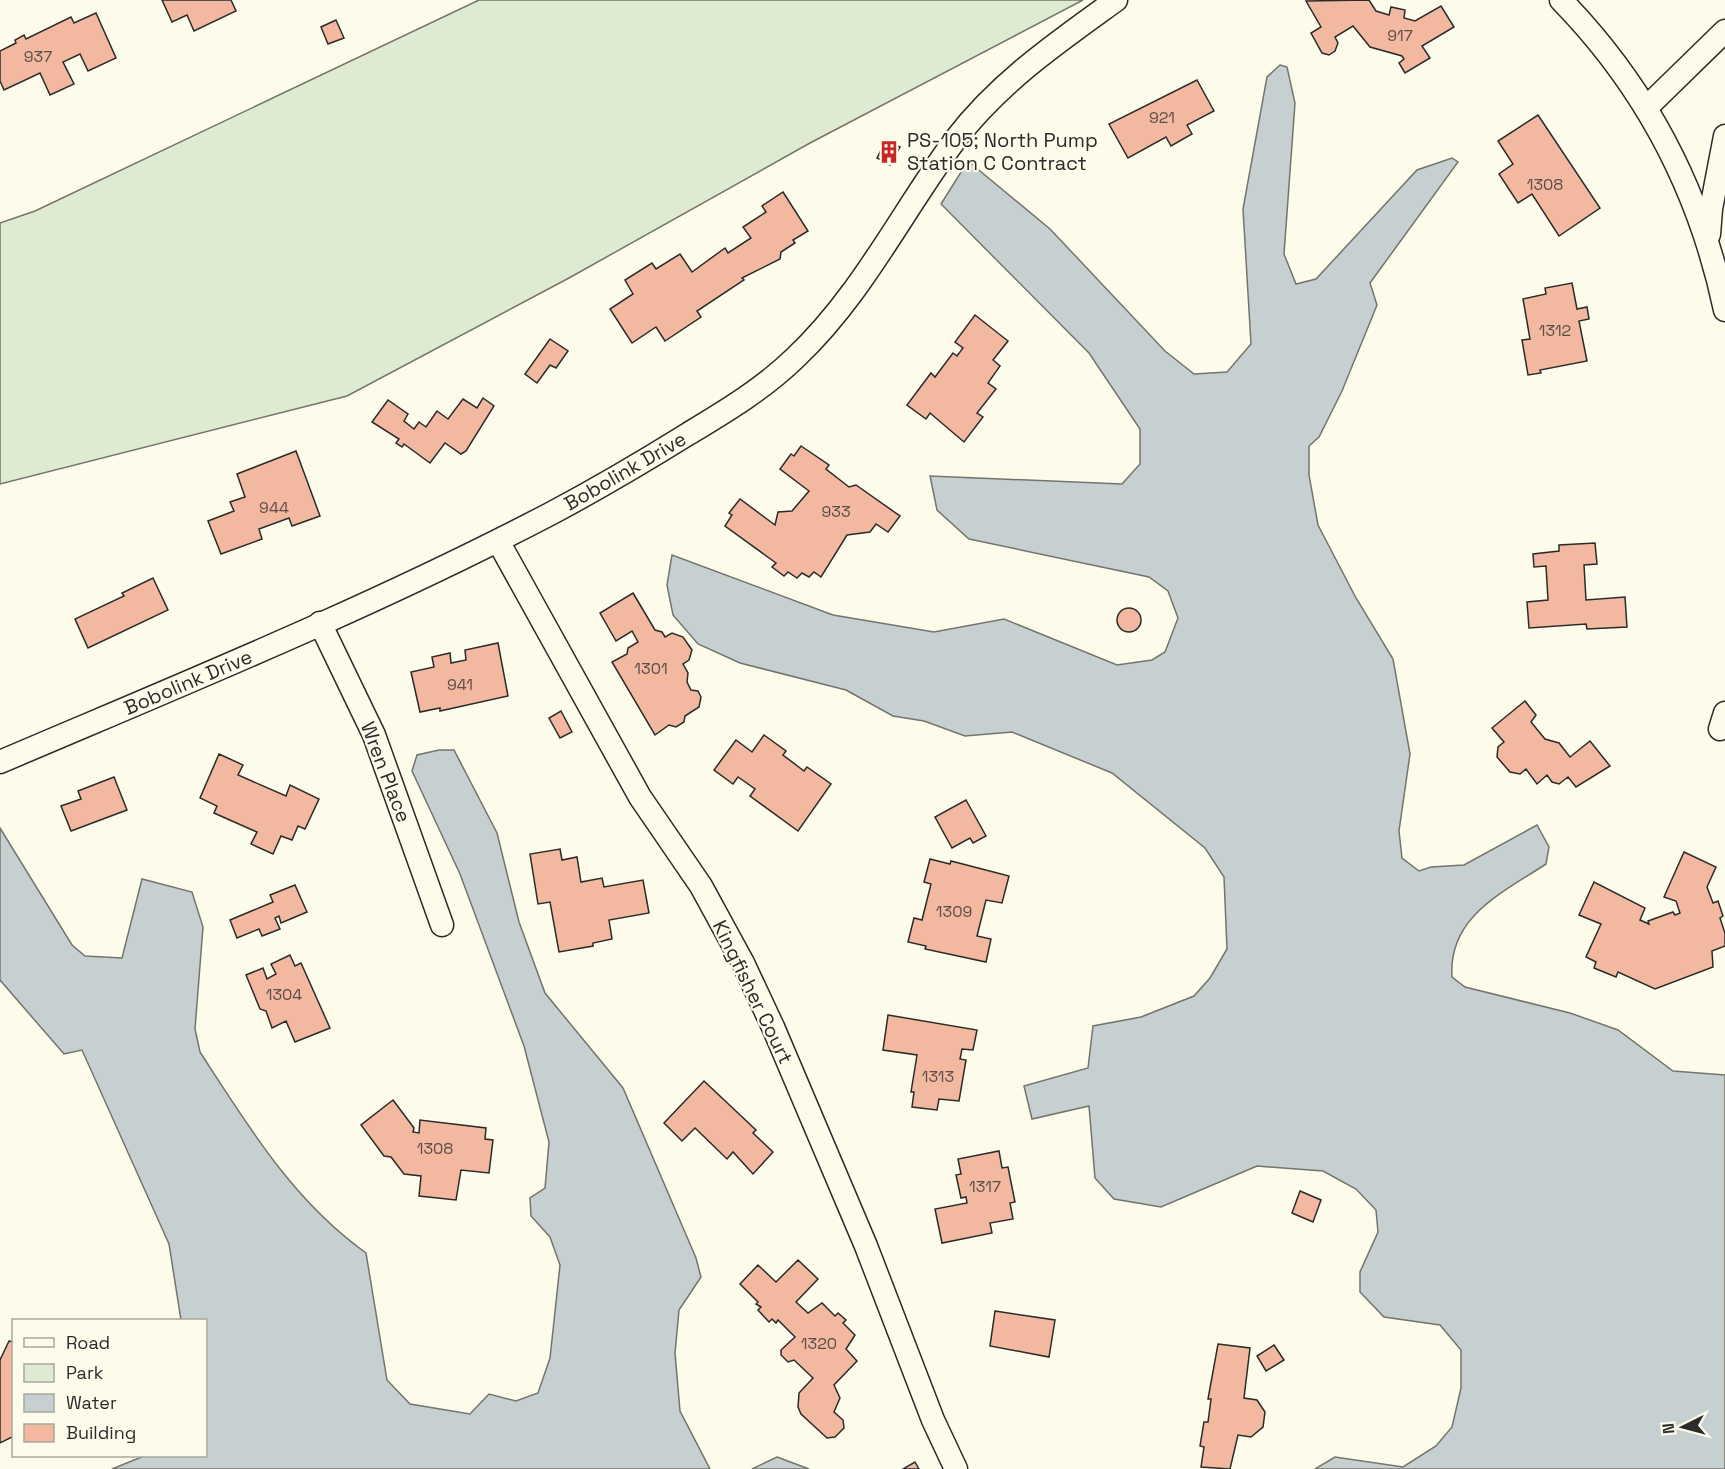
<svg xmlns="http://www.w3.org/2000/svg" width="1725" height="1469" viewBox="0 0 1725 1469" font-family="'Space Grotesk',sans-serif">
<style>
.green{fill:#deebd1;stroke:#74746e;stroke-width:1.5}
.water{fill:#c7d0d0;stroke:#74746e;stroke-width:1.5}
.building{fill:#f2b8a0;stroke:#2b2b2b;stroke-width:1.5}
.lines{fill:none;stroke-linecap:round;stroke-linejoin:round}
.minor-casing{stroke:#2b2b2b;stroke-width:25}
.minor{stroke:#fdfbea;stroke-width:22}
.labels{text-anchor:middle;dominant-baseline:central;stroke-width:4.5;stroke-linejoin:round;paint-order:stroke}
.number-label{font-size:16px;fill:#5d4e48}
.poi-label{font-size:20px;fill:#2b2b2b;stroke:#fdfbea;text-anchor:start}
.street-label{font-size:20px;fill:#2b2b2b;stroke:#fdfbea}
</style>
<rect width="100%" height="100%" fill="#fdfbea"/>
<path class="green" d="M479,0h604l-273,143 -241,135 -222,118 -347,88v-261l35,-12z"/>
<g class="water">
<path d="M1280,65l7,2 8,36 -11,151 12,30 20,-5 101,-109 35,-12 6,4 -88,121 7,22 -35,86 -23,46 -10,9v29l9,50 38,73 37,61 17,95 -11,77 3,27 17,13 12,-4 33,-2 73,-40 12,22 -3,17c-44,29 -98,53 -94,113l13,10 105,26 48,17 55,41 52,4v394h-410l20,-12 68,10 33,-21 16,-19 9,-39v-38l-21,-25 -56,-8 -24,-25v-20l18,-40 -2,-22 -20,-21 -33,-18 -66,-5 -96,41 -47,-8 -19,-21 -6,-72 -57,13 -8,-33 64,-18 5,-42 48,-9 53,-21 16,-18 17,-29 -3,-72 -19,-29 -93,-75 -100,-41 -47,4 -41,-15 -31,-5 -47,-26 -106,-27 -42,-19 -25,-29 -6,-30 5,-30 161,60 101,17 70,-13 113,46 35,-5 13,-8 13,-34 -10,-27 -19,-14 -180,-38 -32,-29 -7,-34 192,8 18,-20v-35l-51,-76 -148,-149 27,-43 82,68 115,122 29,23 33,-2 24,-28 -8,-135 24,-132z"/>
<path d="M439,750h15l43,83 22,89 26,71 78,95 73,170 5,19 -22,33 -4,43 5,58 30,58h-598l32,-13h62v-136h-25l-12,-76 -87,-194 -18,4 -64,-74v-152l72,117 13,11 37,2 20,-79 50,13 11,35 -8,102 5,23c48,74 93,149 166,201l21,127 23,24 60,10 19,-20 27,7 22,-8 12,-35 10,-93 -10,-28 -19,-21 -1,-18 15,-10 4,-46 -25,-96 -64,-172 -48,-103 5,-16z"/>
<path d="M777,1457l32,12h-57z"/>
</g>
<g class="building">
<path d="M162,0h69l5,11 -42,20 -7,-16 -15,7z"/>
<path d="M1369,0l7,11 13,4 2,-8 14,3 -1,8 11,3 26,-15 13,21 -32,19 8,12 -25,15 -6,-10 5,-4 -2,-3 -32,-9 -17,-21 -18,11 3,6 -3,8 -6,4 -7,-2 -11,-20 10,-6 -15,-26z"/>
<path d="M96,13l20,45 -28,13 -8,-17 -17,8 11,22 -24,11 -10,-22 -36,17 -4,-9v-30l16,-8 -1,-3 9,-5 2,4 45,-22 3,6z"/>
<path d="M336,20l8,18 -16,6 -7,-17z"/>
<path d="M1197,80l17,31 -27,14 5,9 -21,12 -5,-9 -38,21 -19,-34z"/>
<path d="M1538,115l62,93 -41,28 -27,-42 -14,9 -19,-29 14,-10 -15,-23z"/>
<path d="M886,140l14,7 -10,18 -13,-7z"/>
<path d="M783,192l25,39 -15,9 2,3 -14,9 -1,7 -38,19 2,2 -47,31 4,6 -36,24 -9,-14 -24,16 -22,-34 23,-15 -8,-14 27,-17 4,6 24,-15 12,18 33,-24 3,5 23,-15 -8,-11 23,-15 -4,-6z"/>
<path d="M1572,283l5,26 10,-2 2,12 -10,2 8,40 -47,9 1,3 -13,2 -6,-35 8,-1 -7,-40 23,-5 -1,-6z"/>
<path d="M975,315l33,26 -15,19 7,6 -12,17 8,6 -19,24 6,4 -19,25 -34,-29 -4,6 -19,-14 24,-32 4,4 18,-24 4,3 6,-8 -8,-6z"/>
<path d="M550,339l18,12 -12,17 -6,-3 -13,18 -12,-9z"/>
<path d="M483,398l11,8 -28,45 -5,3 -16,-11 -15,20 -26,-19 -2,3 -6,-4 3,-4 -27,-17 16,-22 20,14 -4,7 10,8 5,-7 7,5 11,-16 11,8 15,-20 14,9z"/>
<path d="M801,446l28,19 -3,4 23,18 7,-2 44,31 -12,16 -12,-8 -6,8 -23,3 -26,42 -7,-5 -5,5 -7,-4 -5,5 -9,-6 -4,4 -12,-9 4,-4 -51,-37 7,-11 -3,-2 11,-14 35,26 3,-13 14,-1 17,-20 -29,-22 11,-15 3,2z"/>
<path d="M296,451l24,65 -28,10 -3,-8 -30,11 3,10 -41,15 -13,-33 26,-10 -4,-9 15,-5 -8,-23z"/>
<path d="M1595,543l2,21 -13,1 2,35 39,-3 2,30 -40,2 -1,-5 -57,4 -2,-26 21,-2 -2,-34 -12,1 -1,-13 26,-3v-6z"/>
<path d="M153,578l15,32 -80,38 -13,-29 49,-23 -2,-3z"/>
<path d="M633,593l22,37 7,2 3,5 7,-4 11,4 9,13 -3,10 -6,4 5,9 -1,9 4,8 7,1 3,6 -2,10 -14,9 -1,6 -8,5 -7,-2 -14,10 -43,-73 15,-8 1,-6 10,-6 -6,-11 -16,10 -16,-28z"/>
<circle cx="1129" cy="620" r="12"/>
<path d="M498,643l10,53 -68,15v-3l-20,4 -9,-40 23,-5 -2,-10 18,-4 1,10 15,-3 -1,-10z"/>
<path d="M1525,701l11,14 -5,7 14,17 14,4 11,14 20,-16 20,25 -34,21 -8,-10 -9,7 -7,-2 -5,-7 -10,9 -11,-15 -6,5 -10,-2 -13,-15 1,-10 6,-5 -12,-14z"/>
<path d="M561,711l11,21 -12,6 -11,-20z"/>
<path d="M764,735l22,16 -3,4 21,16 3,-4 24,17 -33,47 -48,-35 5,-7 -17,-12 -5,7 -19,-14 22,-30 16,12z"/>
<path d="M219,754l24,11 -5,10 48,21 4,-11 29,14 -14,30 -7,-3 -6,14 -11,-4 -8,18 -22,-10 6,-12 -43,-19 3,-7 -17,-8z"/>
<path d="M114,777l13,33 -56,21 -10,-25 20,-7 -3,-8z"/>
<path d="M966,800l20,36 -13,7 -3,-5 -18,10 -17,-31z"/>
<path d="M560,849l2,11 15,-3 4,25 21,-4 2,9 39,-7 6,33 -40,7 3,19 -19,4v3l-34,6 -9,-50 -12,2 -8,-50z"/>
<path d="M1684,852l32,15 -9,20 6,16 5,-2 5,15 -3,2 5,15v13l-13,5 1,16 -58,22 -37,-17 -2,5 -22,-9 2,-6 -10,-5 15,-33 -22,-9 15,-33 51,26 -5,12 9,4 -1,-3 25,-9 2,3 5,-2 -4,-12 -12,-4z"/>
<path d="M930,859l20,5 1,-3 58,15 -7,27 -16,-3 -9,36 14,3 -5,23 -61,-13 1,-3 -18,-4 6,-24 8,2 9,-36 -7,-2z"/>
<path d="M295,885l12,27 -26,11 -2,-7 -4,2 5,11 -18,7 -3,-7 -22,9 -7,-18 43,-18 -3,-7z"/>
<path d="M290,955l5,11 6,-3 29,65 -35,14 -9,-21 -14,7 -6,-17 -6,-2 -14,-34 17,-7 4,11 9,-5 -5,-10z"/>
<path d="M888,1015l89,15 -4,20 -11,-1 -2,10 6,1 -7,41 -20,-2 -2,11 -25,-3 2,-15h-3l6,-37 -34,-5z"/>
<path d="M704,1081l52,49 -3,3 20,19 -20,22 -20,-22 -6,7 -32,-31 -13,13 -18,-18z"/>
<path d="M393,1100l21,28 -1,4 6,1 1,-13 66,8 -1,11 8,1 -4,33 -28,-3 -5,30 -37,-4 2,-20 -17,-2 -13,-17 -7,-1 -23,-31z"/>
<path d="M999,1151l3,17 6,-1 7,35 -5,1 3,16 -23,4 2,10 -50,10 -7,-34 32,-6 -1,-6 -5,1 -5,-23 5,-1 -3,-15z"/>
<path d="M1300,1191l21,9 -8,22 -21,-9z"/>
<path d="M798,1260l20,19 -22,23 12,11 14,-10 13,13 3,-3 8,7 -3,3 12,12 -9,14 11,12 -23,24 6,13 -6,14 9,8 1,8 -9,9 -8,1 -26,-24 -3,-7 1,-14 14,-15 -19,-18 -6,2 -7,-7v-5l14,-13 -17,-17 -2,3 -4,-4 -3,3 -11,-12 3,-3 -5,-3 2,-2 -18,-18 18,-19 18,17z"/>
<path d="M995,1311l60,9 -6,37 -59,-11z"/>
<path d="M9,1341l5,1v94l-14,7v-83z"/>
<path d="M1218,1344l32,4 -6,50 13,2 8,12 -2,15 -12,10 -13,-2 -8,34 -29,-2 3,-20 -4,-1 4,-24h4l3,-23h-3z"/>
<path d="M1274,1345l10,15 -18,11 -9,-15z"/>
<path d="M915,1462l4,7h-16z"/>
</g>
<g class="lines">
<g class="minor-casing">
<g id="minor">
<path d="M1561,0c85,87 139,191 164,310"/>
<path d="M1646,108l79,-77"/>
<path d="M1709,234l2,-25 14,-73"/>
<path d="M498,541l142,256 61,89 42,77 30,64 93,219 67,174 23,49"/>
<path d="M320,623l54,112 68,190"/>
<path d="M1720,729l5,-16"/>
<path d="M0,762c185,-79 372,-155 550,-248 47,-25 93,-52 138,-80 38,-23 75,-45 107,-76 67,-63 106,-145 160,-218 44,-58 103,-98 161,-140"/>
</g>
</g>
<use href="#minor" class="minor"/>
</g>
<defs>
<g id="building-bare" transform="scale(1.8)"><path d="M-4-6H4V6H1V3H-1V6H-4ZM-2.5-4.3h1.7v1.8h-1.7ZM.8-4.3h1.7v1.8H.8ZM-2.5-1h1.7V.8h-1.7ZM.8-1h1.7V.8H.8Z" fill="#c62828" stroke="#fdfbea" stroke-width="2.5" paint-order="stroke"/></g>
</defs>
<g fill-rule="evenodd">
<use href="#building-bare" x="889" y="152"/>
</g>
<g class="labels">
<g class="number-label">
<text x="1400" y="35">917</text>
<text x="38" y="56">937</text>
<text x="1162" y="117">921</text>
<text x="1545" y="184">1308</text>
<text x="1555" y="330">1312</text>
<text x="274" y="507">944</text>
<text x="836" y="511">933</text>
<text x="651" y="668">1301</text>
<text x="460" y="684">941</text>
<text x="954" y="911">1309</text>
<text x="284" y="994">1304</text>
<text x="938" y="1076">1313</text>
<text x="435" y="1148">1308</text>
<text x="985" y="1186">1317</text>
<text x="819" y="1343">1320</text>
</g>
<g class="poi-label">
<text x="907" y="140">PS-105; North Pump<tspan x="907" dy="23">Station C Contract</tspan></text>
</g>
<g class="street-label">
<text transform="translate(625 471) rotate(-30)">Bobolink Drive</text>
<text transform="translate(188 682) rotate(-23)">Bobolink Drive</text>
<text transform="translate(386 772) rotate(69)">Wren Place</text>
<text transform="translate(753 992) rotate(64)">Kingfisher Court</text>
</g>
</g>
<rect x="12" y="1319" width="195" height="138" fill="#fdfbea" stroke="#a9a89e" stroke-width="1.5"/>
<rect x="24" y="1338" width="30" height="9" fill="#fdfbea" stroke="#a9a89e" stroke-width="1.5"/>
<text x="66" y="1349" font-size="18" fill="#2b2b2b">Road</text>
<rect x="24" y="1364" width="30" height="18" fill="#deebd1" stroke="#a9a89e" stroke-width="1.5"/>
<text x="66" y="1379" font-size="18" fill="#2b2b2b">Park</text>
<rect x="24" y="1394" width="30" height="18" fill="#c7d0d0" stroke="#a9a89e" stroke-width="1.5"/>
<text x="66" y="1409" font-size="18" fill="#2b2b2b">Water</text>
<rect x="24" y="1424" width="30" height="18" fill="#f2b8a0" stroke="#a9a89e" stroke-width="1.5"/>
<text x="66" y="1439" font-size="18" fill="#2b2b2b">Building</text>
<g transform="translate(1683 1427) rotate(264)" stroke="#fdfbea" stroke-width="4.5" paint-order="stroke">
<path d="M0-4.5L10 22L0 15L-10 22Z" fill="#2b2b2b"/>
<text y="-9" font-size="16" font-weight="bold" text-anchor="middle" fill="#2b2b2b">N</text>
</g>
</svg>
